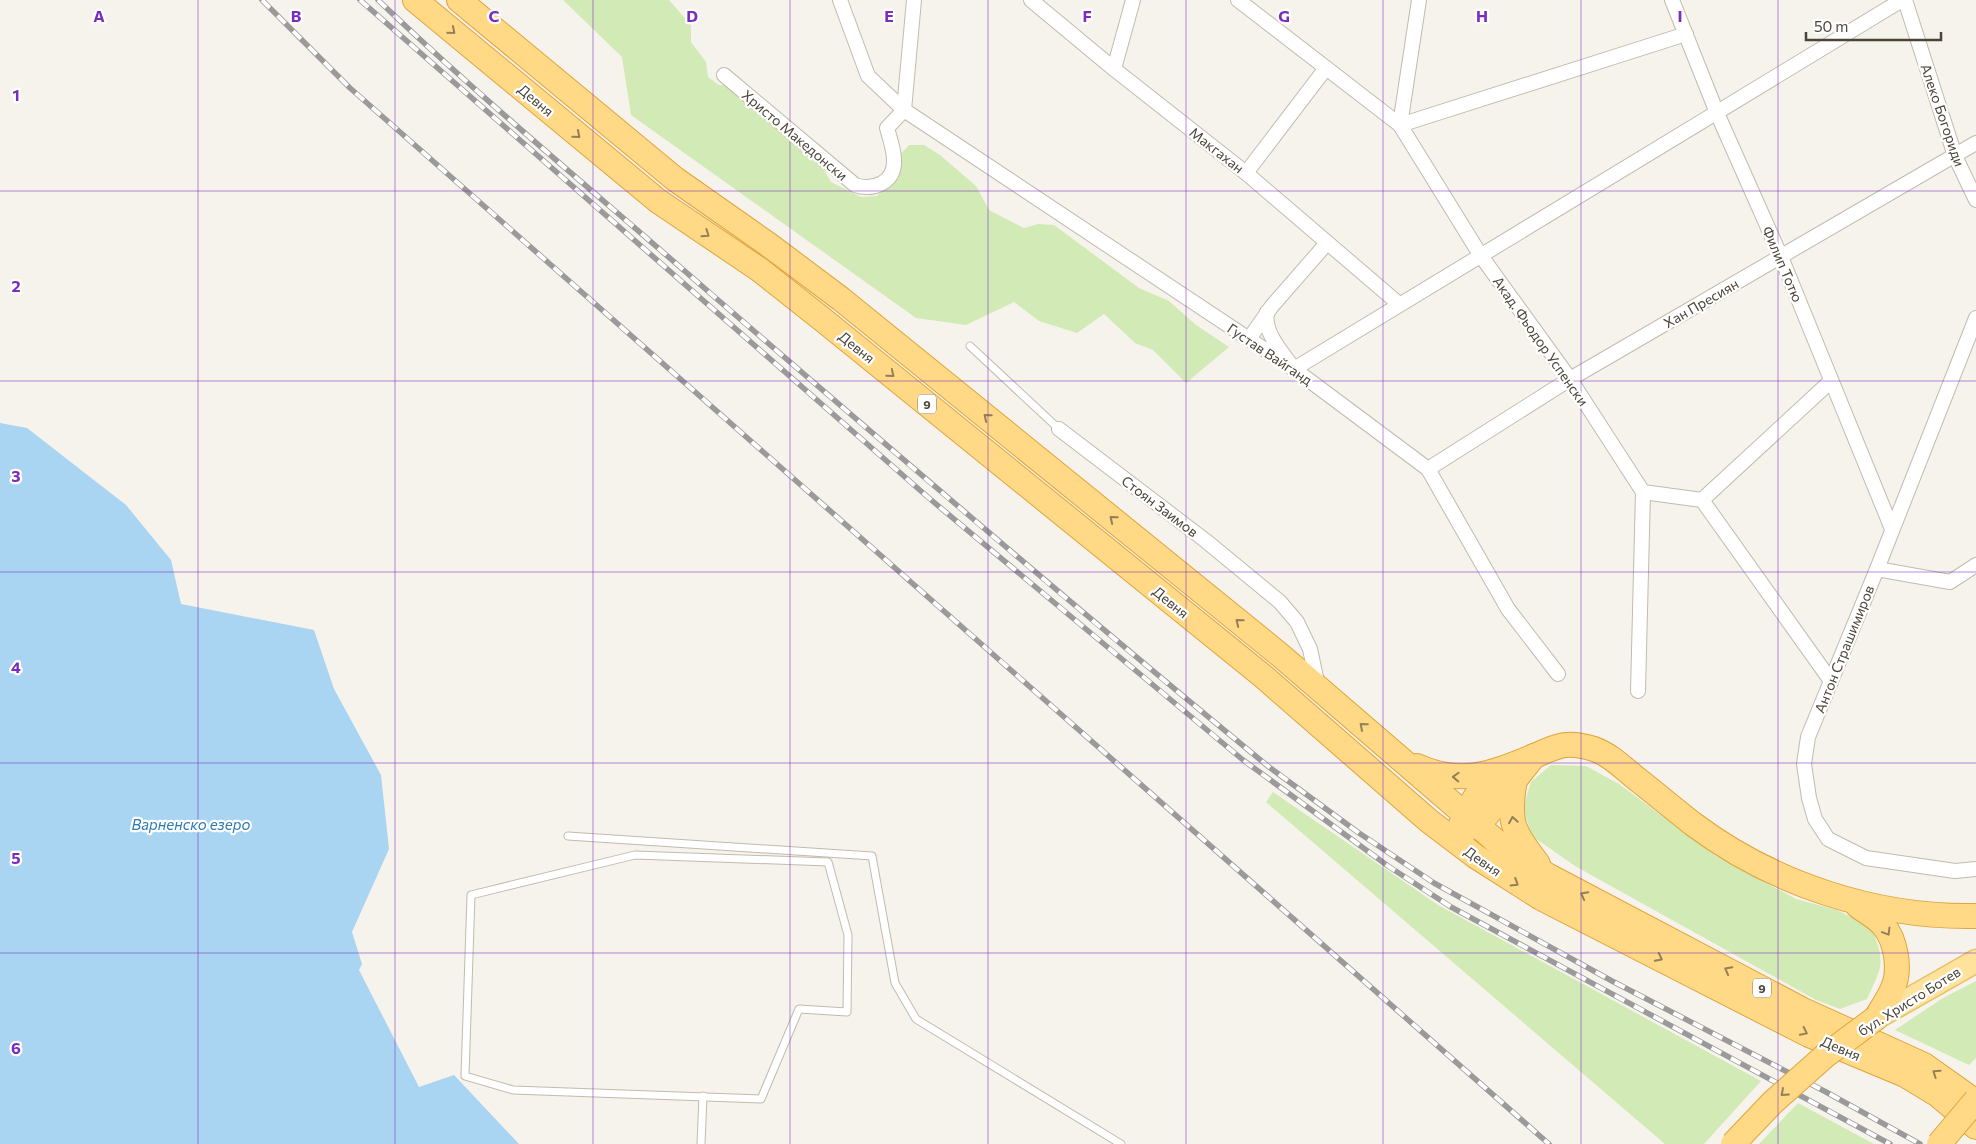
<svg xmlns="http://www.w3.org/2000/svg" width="1976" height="1144" viewBox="0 0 1976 1144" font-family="Commissioner,sans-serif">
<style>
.green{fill:#d2eab5}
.water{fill:#a9d4f2}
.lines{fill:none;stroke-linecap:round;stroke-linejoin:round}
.service-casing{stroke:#c2bbae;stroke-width:9}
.minor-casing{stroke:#c2bbae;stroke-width:16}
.primary-casing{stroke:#e6c16a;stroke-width:25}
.trunk-casing{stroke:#e0a43c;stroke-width:26}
.service{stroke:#fff;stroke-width:7}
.minor{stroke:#fff;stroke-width:14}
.primary{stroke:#ffe39c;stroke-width:22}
.trunk{stroke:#ffd985;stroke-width:24}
.rail-casing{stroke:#9a9a9a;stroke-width:5.5}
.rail{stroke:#fff;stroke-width:4;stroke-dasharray:11;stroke-linecap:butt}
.trunk-bridge-casing{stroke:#e0a43c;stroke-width:26;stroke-linecap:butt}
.trunk-bridge{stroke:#ffd985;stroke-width:24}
.oneway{stroke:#938057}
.grid{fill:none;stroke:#7b2cbf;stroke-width:1;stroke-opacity:0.55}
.labels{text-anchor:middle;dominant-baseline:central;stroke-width:4.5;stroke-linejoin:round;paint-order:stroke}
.shield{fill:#fff;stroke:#817c74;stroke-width:1}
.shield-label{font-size:12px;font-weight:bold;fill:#4b4439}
.street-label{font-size:14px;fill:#4b4439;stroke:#fff}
.water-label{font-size:15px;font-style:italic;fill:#2e7ab2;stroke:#fff}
.grid-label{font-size:16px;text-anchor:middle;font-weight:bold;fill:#7b2cbf;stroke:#fff;stroke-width:4.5;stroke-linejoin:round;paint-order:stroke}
</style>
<rect width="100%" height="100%" fill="#f6f3ec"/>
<g class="green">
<path d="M563,0h106l22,25v17l15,20 2,15 11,8h12l20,16 8,15 11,6 51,43 10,17 30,15 16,-1 22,-19 1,-22 9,-10h15l16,10 36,31 13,24 35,18 14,-4 16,1 85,63 30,13 27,24 33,22 -43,36 -33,-33 -18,-7 -31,-29 -27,19 -38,-12 -25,-19 -48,23 -50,-7 -285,-203 -9,-58z"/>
<path d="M1551,765l35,1 33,18 97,72 80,43 41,11 35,18c13,35 11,37 -5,71l-27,10 -24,-9 -241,-134 -43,-30 -9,-28 8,-26z"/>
<path d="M1273,792l165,113 323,176 -57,63h-39l-399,-342z"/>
<path d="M1976,981v77l-7,7 -74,-35 48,-32z"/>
<path d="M1798,1103l76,41h-115z"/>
</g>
<path class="water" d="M0,423l27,5 99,77 45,55 10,44 133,26 20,59 47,86 8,74 -37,83 10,32 -3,6 60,117 35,-12 65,69h-519z"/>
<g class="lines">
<g class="service-casing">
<g id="service">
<path d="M970,346l89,83"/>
<path d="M568,836l304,20 23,127 21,36 205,125"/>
<path d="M635,855l193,7 20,73 -1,77 -48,-3 -38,90 -248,-9 -48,-14 6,-181z"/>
<path d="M701,1144l2,-48"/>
</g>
</g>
<g class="minor-casing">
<g id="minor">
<path d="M840,0l28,76 36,34 390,259 134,100 80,140 50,65"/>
<path d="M1031,0l83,69 132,104 153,131"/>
<path d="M1238,0l162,125 81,131 89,123 73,113 59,8 129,181"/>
<path d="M1419,0l-19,125 286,-91"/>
<path d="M1672,0l45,113 64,144 111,272"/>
<path d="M1905,0l50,156 21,44"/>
<path d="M1114,69l19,-69"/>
<path d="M724,75l131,110c18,6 40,-2 39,-25 0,-10 -4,-21 -7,-32l17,-18 10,-110"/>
<path d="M1246,173l80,-105"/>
<path d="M1267,312c-4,21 16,41 27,57l608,-369"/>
<path d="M1976,318l-99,251 -69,168 -4,27 5,34 6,21 13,20 38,19 89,13 21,-2"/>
<path d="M1249,339l23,-33 55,-63"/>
<path d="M1059,429l147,112 74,61 17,20 13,27 8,38"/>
<path d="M1428,469l142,-90 406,-236"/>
<path d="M1702,500l129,-119"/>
<path d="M1877,569l73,13 26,-17"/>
<path d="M1638,691l5,-199"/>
</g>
</g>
<g class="primary-casing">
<path id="primary" d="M1876,1018l100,-57"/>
</g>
<g class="trunk-casing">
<g id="trunk">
<path d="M415,0l243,201 102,69 62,49 442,358 165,144 46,35 66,42 268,137 96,40 33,20 38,32"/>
<path d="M459,0l216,179 94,66 72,54 439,356 224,193 43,27 256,135 121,55 52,37"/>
<path d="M1417,766c44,20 73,8 115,-9 25,-11 34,-17 62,-8 17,6 29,19 43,30 19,15 37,30 56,45 80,60 183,94 283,92"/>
<path d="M1515,780c-8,42 -2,51 23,84"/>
<path d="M1461,824l13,-1 13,-8 47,-59"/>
<path d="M1466,830c-2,-25 16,-44 34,-59"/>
<path d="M1858,906c8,6 18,11 25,19 13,15 18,44 10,63 -4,10 -11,20 -17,30"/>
</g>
</g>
<use href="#service" class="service"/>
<use href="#minor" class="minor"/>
<use href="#primary" class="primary"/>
<use href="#trunk" class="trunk"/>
<g class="rail-casing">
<g id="rail">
<path d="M262,0l88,88 1199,1056"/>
<path d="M360,0l570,499 313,261 145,106 63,41 439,237"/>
<path d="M378,0c107,102 221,196 332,293 185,160 370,319 559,474l90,66 75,50 178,98 214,111 94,52"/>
</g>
</g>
<use href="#rail" class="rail"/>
<g class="trunk-bridge-casing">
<g id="trunk-bridge">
<path d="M1733,1144l40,-42 53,-47 50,-37"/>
<path d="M1939,1144l37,-44"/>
</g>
</g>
<use href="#trunk-bridge" class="trunk-bridge"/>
</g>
<defs><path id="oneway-chevron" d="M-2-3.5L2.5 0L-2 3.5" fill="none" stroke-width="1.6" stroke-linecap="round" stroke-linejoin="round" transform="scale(1.25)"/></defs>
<g class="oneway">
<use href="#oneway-chevron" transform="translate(452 31) rotate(40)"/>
<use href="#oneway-chevron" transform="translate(577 135) rotate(40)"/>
<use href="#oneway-chevron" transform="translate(706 234) rotate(34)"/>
<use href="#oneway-chevron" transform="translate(891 374) rotate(39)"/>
<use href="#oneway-chevron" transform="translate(987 417) rotate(-141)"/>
<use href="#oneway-chevron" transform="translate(1113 519) rotate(-141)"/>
<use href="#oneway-chevron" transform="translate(1239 622) rotate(-141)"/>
<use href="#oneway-chevron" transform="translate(1363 726) rotate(-139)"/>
<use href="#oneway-chevron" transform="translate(1456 777) rotate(-178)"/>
<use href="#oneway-chevron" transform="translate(1513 820) rotate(-99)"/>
<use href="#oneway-chevron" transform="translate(1515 883) rotate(32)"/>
<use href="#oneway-chevron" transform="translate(1584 895) rotate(-152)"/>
<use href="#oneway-chevron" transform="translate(1887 932) rotate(59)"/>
<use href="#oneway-chevron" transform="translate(1659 958) rotate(27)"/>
<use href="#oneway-chevron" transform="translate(1728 970) rotate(-152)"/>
<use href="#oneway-chevron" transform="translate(1804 1032) rotate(26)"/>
<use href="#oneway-chevron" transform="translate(1936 1073) rotate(-146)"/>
<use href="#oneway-chevron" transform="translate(1784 1093) rotate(138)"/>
</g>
<path class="grid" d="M198,0v1144M395,0v1144M593,0v1144M790,0v1144M988,0v1144M1186,0v1144M1383,0v1144M1581,0v1144M1778,0v1144M0,191h1976M0,381h1976M0,572h1976M0,763h1976M0,953h1976"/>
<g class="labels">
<g class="shield">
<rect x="918" y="394.5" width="18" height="19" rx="4"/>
<rect x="1753" y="978.5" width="18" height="19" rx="4"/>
</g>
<g class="shield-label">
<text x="927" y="404">9</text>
<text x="1762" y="988">9</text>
</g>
<g class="street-label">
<text transform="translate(536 100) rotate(40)">Девня</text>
<text transform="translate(1943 115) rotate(71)">Алеко Богориди</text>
<text transform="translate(795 135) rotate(40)">Христо Македонски</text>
<text transform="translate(1217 150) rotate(38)">Макгахан</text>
<text transform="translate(1783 264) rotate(67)">Филип Тотю</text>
<text transform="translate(1701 303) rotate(-30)">Хан Пресиян</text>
<text transform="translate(1541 341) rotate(55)">Акад. Фьодор Успенски</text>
<text transform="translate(857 347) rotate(39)">Девня</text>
<text transform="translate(1270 354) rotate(34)">Густав Вайганд</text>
<text transform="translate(1160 506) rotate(37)">Стоян Заимов</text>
<text transform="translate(1171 602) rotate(39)">Девня</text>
<text transform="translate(1844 649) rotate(-68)">Антон Страшимиров</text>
<text transform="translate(1483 861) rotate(35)">Девня</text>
<text transform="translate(1909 1001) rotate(-32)">бул. Христо Ботев</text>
<text transform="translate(1841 1048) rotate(23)">Девня</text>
</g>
<g class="water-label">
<text x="191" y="824">Варненско езеро</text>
</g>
</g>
<g class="grid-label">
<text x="99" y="22">A</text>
<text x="296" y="22">B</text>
<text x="494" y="22">C</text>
<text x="692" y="22">D</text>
<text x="889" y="22">E</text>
<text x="1087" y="22">F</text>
<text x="1284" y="22">G</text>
<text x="1482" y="22">H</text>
<text x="1680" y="22">I</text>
<text x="16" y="101">1</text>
<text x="16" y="292">2</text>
<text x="16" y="482">3</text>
<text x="16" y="673">4</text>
<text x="16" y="864">5</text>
<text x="16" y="1054">6</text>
</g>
<path d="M1806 32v8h135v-8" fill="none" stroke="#4b4439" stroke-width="2.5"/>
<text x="1814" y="32" font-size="15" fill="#4b4439" stroke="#ffffff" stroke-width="4" paint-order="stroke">50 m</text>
</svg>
